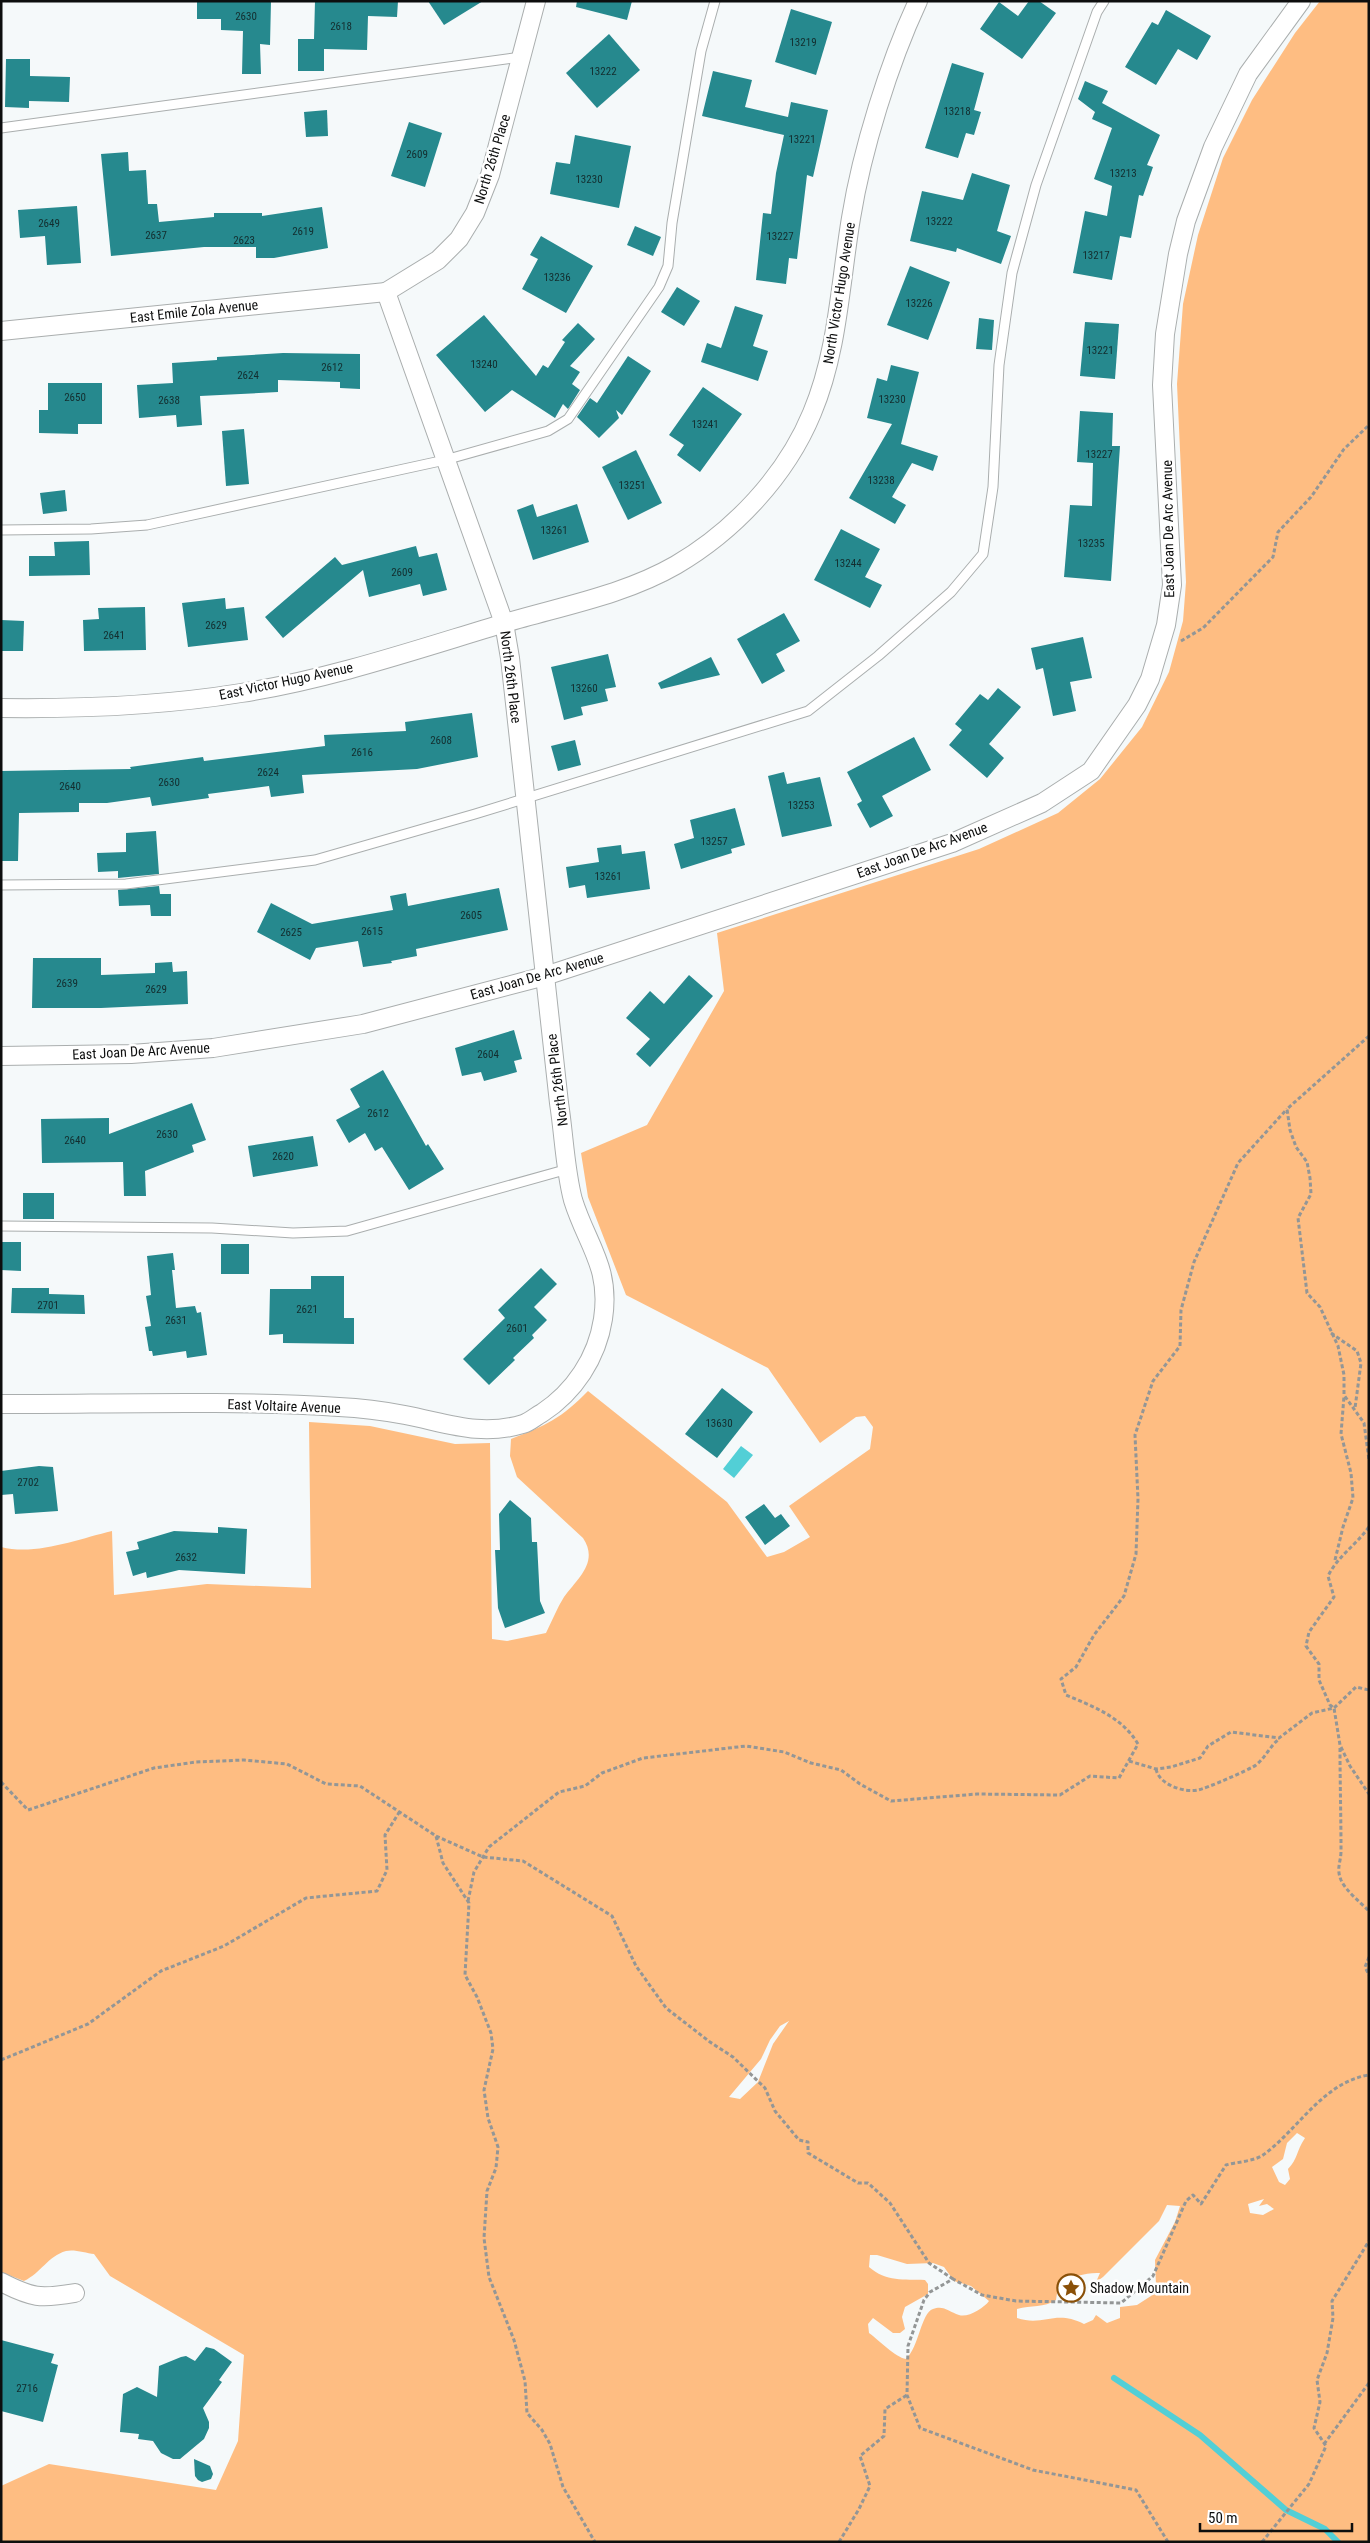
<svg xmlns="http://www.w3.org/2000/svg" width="1370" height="2543" viewBox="0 0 1370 2543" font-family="'Roboto Condensed',sans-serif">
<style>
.green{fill:#febd82;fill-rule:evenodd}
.water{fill:#52cfd6}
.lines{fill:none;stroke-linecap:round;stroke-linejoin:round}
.stream{stroke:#52cfd6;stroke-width:6}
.building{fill:#26898e}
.lane-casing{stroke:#aaaeae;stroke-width:11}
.street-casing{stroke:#aaaeae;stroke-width:20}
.path{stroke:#939696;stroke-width:3;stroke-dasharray:4 2.5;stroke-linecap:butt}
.lane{stroke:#fff;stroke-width:9}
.street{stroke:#fff;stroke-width:18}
.labels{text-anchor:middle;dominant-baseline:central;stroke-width:5;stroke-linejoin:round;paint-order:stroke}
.number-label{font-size:11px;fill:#132d2e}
.street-label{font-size:14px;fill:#0d0e0e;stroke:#fff}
.poi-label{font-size:14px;fill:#0d0e0e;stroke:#fff;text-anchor:start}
</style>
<rect width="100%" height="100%" fill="#f5f9fa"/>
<path class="green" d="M1320,1h49v2541h-1368v-56l48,-22 167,26 22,-49 6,-86 -134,-79 -16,-22c-8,-1 -20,-5 -28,-3 -18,5 -25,22 -42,30l-23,-9v-725c35,9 77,-8 111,-16l2,64 93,-11 104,4 -2,-166 61,4 85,18 35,-1 2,196 15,2 39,-8c6,-12 11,-25 18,-36 14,-19 35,-35 19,-59l-66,-61 -7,-21 1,-17c34,-13 51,-21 77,-48l139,111 40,55 17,-5 26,-15 -21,-31 81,-57 3,-22 -8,-11 -9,1 -36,26 -52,-75 -142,-73 -38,-98 -7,-44 66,-28 77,-134 -7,-58 262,-84 79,-36 42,-34 42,-52 27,-55 14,-51 3,-39 -9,-198 6,-80 15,-69 25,-77 29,-58 43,-67zM789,2021l-16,23 -15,38 -18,17 -11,-2 32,-38 9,-19 10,-14zM1297,2133l8,5c-9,13 -7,21 -17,31l2,10 -5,6 -6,-3 -7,-15 11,-8 4,-16zM1264,2199l-5,7 8,-2 7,5 -11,6 -13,-2 -2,-9zM1167,2205l13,1 -5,16 -20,38 1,26 -5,10 -14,9 -17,2v11l-13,5 -11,-8 -3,5 -9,4c-29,-15 -40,3 -67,-6v-9c14,-4 27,-1 39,-9l3,-20c14,-2 27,-8 41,-7l-4,9 7,-5 56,-56zM870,2255h7l30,9 26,-1 11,4 10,14 17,5 18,15c-5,7 -21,17 -30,14 -10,-3 -15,-10 -26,-6 -12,4 -14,38 -27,50 -11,-2 -26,-18 -37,-26l-1,-9 5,-6 20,15h7l5,-4 -3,-12 3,-10 23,-13v-10l-3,-4c-21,-1 -39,2 -56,-13z"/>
<path class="water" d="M741,1446l12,9 -19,23 -11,-9z"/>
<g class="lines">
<path class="stream" d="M1114,2378l86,57 86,75 39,19 13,13"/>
</g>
<g class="building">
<path d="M197,1h74l-1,44 -10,-1 1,30h-19l1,-43 -22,-1v-11h-24z"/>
<path d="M315,1h83l-1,16 -29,-1 -1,34 -43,-1v22h-26v-32h16z"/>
<path d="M428,1h55l-39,24z"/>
<path d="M577,1h55l-5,19 -51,-13z"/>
<path d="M1029,1h10l17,12 -34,46 -42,-30 19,-27 19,14z"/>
<path d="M791,9l41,13 -16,53 -41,-13z"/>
<path d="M1166,10l45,26 -14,24 -19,-11 -22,36 -31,-18 27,-45 6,3z"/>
<path d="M609,34l31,36 -43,38 -31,-35z"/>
<path d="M6,59h24v17l40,1 -1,25 -40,-1v7l-24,-1z"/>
<path d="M952,63l32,10 -10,37 7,2 -7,23 -8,-2 -8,25 -33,-10z"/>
<path d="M713,71l39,9 -7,27 43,10 3,-15 37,8 -15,67 -6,-2 -10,84 -8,-1 -3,26 -30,-4 7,-67 8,1 5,-41 8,-38 -82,-19z"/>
<path d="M1085,81l23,10 -6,12 58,32 -13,30 6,2 -10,29 -4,-1 -8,43 -11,-2 -8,44 -39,-7 12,-62 22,5 5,-30 -18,-7 18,-51 -20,-9 3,-7 -17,-13z"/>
<path d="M327,110l1,26 -22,1 -2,-25z"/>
<path d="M409,122l33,11 -17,54 -34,-11z"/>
<path d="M575,135l56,11 -12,62 -69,-14 6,-32 14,2z"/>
<path d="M128,152l1,19 17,-1 2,34h9l2,18 55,-5v-4h48v3l60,-9 6,41 -54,10h-18v-11h-52l-93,9 -10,-102z"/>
<path d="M972,173l38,12 -13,46 14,5 -10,28 -44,-16 -1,4 -46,-11 12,-50 41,9z"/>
<path d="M77,206l4,57 -34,2 -2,-29 -25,2 -2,-28z"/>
<path d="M635,226l26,11 -8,19 -26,-11z"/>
<path d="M541,236l52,30 -27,47 -44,-24 16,-30 -8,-4z"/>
<path d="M910,266l40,16 -22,58 -41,-15z"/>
<path d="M677,287l23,14 -16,25 -23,-14z"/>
<path d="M735,306l28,9 -10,31 15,5 -10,30 -57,-19 6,-19 14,5z"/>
<path d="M484,315l52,61 7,-11 5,3 17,-26 -3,-2 16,-17 17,16 -25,27 10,6 -8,12 8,6 -12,19 -5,-5 -8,14 -43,-28 -27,22 -49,-57z"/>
<path d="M979,318l15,2 -2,30 -16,-1z"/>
<path d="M1085,322l34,2 -4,55 -35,-3z"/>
<path d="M283,353l77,1v35l-20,-1v-6l-62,-2v12l-78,4 2,29 -25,2 -1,-12 -37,3 -2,-33 36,-2 -1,-20 45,-3v-3z"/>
<path d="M628,356l23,15 -29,44 -6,-5 3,8 -20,20 -22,-21 13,-19 7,5z"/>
<path d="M891,365l28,7 -18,72 37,12 -5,15 -21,-8 -20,34 14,8 -11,19 -46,-26 43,-74 -25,-6 10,-40 10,3z"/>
<path d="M48,383h54v41h-24v10l-39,-1v-23h9z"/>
<path d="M703,387l39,27 -42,58 -23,-17 7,-10 -15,-10z"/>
<path d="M1080,411l33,2 -1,33h8l-9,135 -47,-4 6,-72 22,1 1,-43 -16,-1z"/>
<path d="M244,429l5,55 -23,2 -4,-55z"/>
<path d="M636,450l26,53 -34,17 -26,-53z"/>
<path d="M65,490l2,21 -24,3 -3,-21z"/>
<path d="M533,504l4,13 40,-13 12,38 -56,18 -16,-50z"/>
<path d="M841,529l39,20 -15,28 17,8 -12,23 -56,-28z"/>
<path d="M89,541l1,34 -61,1v-20h26l-1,-14z"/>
<path d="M416,546l3,11 18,-4 10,37 -24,6 -3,-12 -51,13 -6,-27 -80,68 -18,-21 70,-60 7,8z"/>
<path d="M225,598l1,11 18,-2 4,33 -60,7 -6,-44z"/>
<path d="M145,607l1,43 -62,1 -1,-31 16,-1 -1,-11z"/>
<path d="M784,613l16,28 -24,13 9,17 -23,13 -25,-45z"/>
<path d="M1,620l23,1 -1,30h-22z"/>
<path d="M1083,637l9,41 -22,4 6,29 -23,5 -10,-48 -7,2 -5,-22z"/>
<path d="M608,654l8,33 -11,2 3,12 -27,6 2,8 -19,5 -13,-53z"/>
<path d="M711,657l9,18 -59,14 -3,-6z"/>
<path d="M998,688l23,19 -32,37 15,14 -17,20 -38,-33 13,-15 -7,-6 25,-30 8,6z"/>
<path d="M472,713l6,44 -61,12 -115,6 2,18 -33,4 -2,-11 -61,8 1,4 -57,8 -2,-9 -43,6h-28v9l-60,1 -1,48h-17v-90l130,-2 -1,-2 73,-10 1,4 121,-15 -1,-11 82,-4 -1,-9z"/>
<path d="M914,737l17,33 -49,26 11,20 -23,12 -13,-24 5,-3 -15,-29z"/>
<path d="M575,740l6,25 -23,6 -7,-25z"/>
<path d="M784,772l3,12 33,-7 12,49 -50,11 -14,-61z"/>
<path d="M735,808l10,37 -14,4 1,4 -51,16 -7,-25 20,-6 -4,-18z"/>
<path d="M156,831l3,43 -41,4v-7l-20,1 -1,-19 29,-1v-19z"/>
<path d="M621,845l1,9 23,-3 5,38 -63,9 -2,-13 -16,3 -3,-21 33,-5 -2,-14z"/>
<path d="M159,886l1,8h11v22h-20l-1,-11 -31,1 -1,-16z"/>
<path d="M499,888l9,42 -92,19 1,7 -26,5 1,2 -29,4 -5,-26 -42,7 -6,12 -53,-28 14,-29 41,21 81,-14 -3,-14 16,-3 2,13z"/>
<path d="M33,958h68v17l54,-2v-10l17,-1 1,10 14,-1 1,33 -87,4h-69z"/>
<path d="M689,975l24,21 -63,71 -14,-13 14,-15 -24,-21 24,-27 14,13z"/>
<path d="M514,1030l8,29 -8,2 3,11 -33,9 -3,-9 -19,4 -7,-28z"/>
<path d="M383,1070l43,76 2,-2 16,25 -35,21 -27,-43 -7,4 -10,-18 -16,10 -13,-23 24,-13 -10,-18z"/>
<path d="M192,1103l14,37 -14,5 2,7 -49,19 1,25h-22l-1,-34 -81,1 -1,-44 68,-1v16z"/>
<path d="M313,1136l5,30 -65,11 -5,-31z"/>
<rect x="23" y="1193" width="31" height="26"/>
<path d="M1,1242h20v29l-20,-1z"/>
<rect x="221" y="1244" width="28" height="30"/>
<path d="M173,1253l2,17h-3l4,38 19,-2 2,7 4,-1 6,43 -20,3 -1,-7 -33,5 -1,-5h-3l-4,-24 6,-1 -5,-30 5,-1 -4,-39z"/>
<path d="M541,1268l16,16 -23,23 13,13 -15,15 2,3 -21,20 2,2 -26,25 -26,-26 42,-41 -7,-8z"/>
<path d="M311,1276h33v42h10v26l-71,-1v-9l-14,1 1,-46h41z"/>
<path d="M12,1288h37v6l35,1 1,19 -74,-1z"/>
<path d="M722,1388l31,24 -36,46 -32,-24z"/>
<path d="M39,1466l14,1 5,44 -43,3 -2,-20 -12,1v-24z"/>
<path d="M510,1500l21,18 1,24h5l3,59 5,12 -40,15 -7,-20 -3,-58h5l-1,-36z"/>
<path d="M764,1504l11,14 6,-4 9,12 -25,19 -20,-28z"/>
<path d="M218,1527l29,2 -2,45 -66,-4 -32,8 -1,-6 -13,4 -7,-24 13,-3 -2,-7 37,-11 44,2z"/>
<path d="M1,2340l53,14 -3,9 7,2 -15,57 -42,-11z"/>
<path d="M206,2347l8,2 18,13 -13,18 3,2 -19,26 6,14v6l-5,11 -24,20h-7l-12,-6 -8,-12 -15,-2 1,-5 -19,-2 3,-38 14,-7 20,10 2,-31 22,-9 5,-1 9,5z"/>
<path d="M194,2459l16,7 3,8 -2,5 -9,3 -4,-2 -3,-4z"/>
</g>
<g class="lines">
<g class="lane-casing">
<g id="lane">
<path d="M1,128l520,-71"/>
<path d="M1,530l90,-1 56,-4 298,-65 103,-29 20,-12 91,-132 9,-21 4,-43 29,-172 14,-50"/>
<path d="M1,885l125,-1 189,-24 160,-46 333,-103 70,-55 73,-64 32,-38 10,-67 6,-122 13,-92 24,-88 61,-173 7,-11"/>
<path d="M1,1226l211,2 81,5 54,-2 221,-62"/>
</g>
</g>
<g class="street-casing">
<g id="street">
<path d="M1,331l385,-39"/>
<path d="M1,708c80,1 160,-2 240,-15 90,-14 177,-44 264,-70 57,-17 119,-28 171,-58 58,-34 110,-89 136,-152 26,-62 28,-129 39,-195 11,-68 38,-155 67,-217"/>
<path d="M1,1056l130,-2 82,-6 150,-24 182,-48 407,-133 90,-40 49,-32 46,-66 13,-26 16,-54 6,-40 -10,-200 3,-51 13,-80 8,-33 27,-74 35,-73 53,-73"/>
<path d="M1,1404c112,0 226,-4 338,3 22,1 45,4 66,8 42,8 75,22 118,9 7,-2 13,-8 19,-11 32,-21 55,-55 61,-94 8,-52 -16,-74 -30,-119 -8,-30 -9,-65 -14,-97l-49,-445 -6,-35 -118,-331 52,-32 21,-21 16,-26 15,-38 46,-174"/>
<path d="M1,2282c31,16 39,17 74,11"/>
</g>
</g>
<g class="path">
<path d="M1181,641l22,-13 70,-71 5,-25 33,-35 33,-48 25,-24"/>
<path d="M1369,1036l-82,73 3,21 6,17 11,15 3,16 1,16 -13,24 9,75 13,14 18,39 6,29v20l20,28 5,37"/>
<path d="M1331,1333l26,18 4,12 -6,45"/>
<path d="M1369,1527c-14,19 -31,29 -41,49l6,21 -25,35 -3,14 13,18v16l11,25 4,3 6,37 10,21 19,28"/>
<path d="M1335,1560l8,-33 10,-29 -2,-25 -10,-39 3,-38"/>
<path d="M1340,1748c0,34 1,68 1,103 0,11 -5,17 0,29 5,11 19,22 28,31"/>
<path d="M1129,1761l27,8 15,-2 29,-9 8,-12 23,-14 48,6 33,-25 22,-5 22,-21 13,3"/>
<path d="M1156,1769c3,16 29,24 42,21 7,-1 53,-21 58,-25 9,-7 14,-19 23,-26"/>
<path d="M1,1782l27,28 126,-42 42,-6 48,-2 43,4 39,20 34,2 76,50 7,27 26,40 -4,72 12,22 14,36 2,16 -9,41 4,28 10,29 -2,21 -9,23 -3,47 5,39 25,63 11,41 2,32 15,17 8,14 13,43 32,55"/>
<path d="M436,1836l47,21 40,4 89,55 24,50 30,42 44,34 23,15 32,31 10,23 24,29 9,2v11l50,30h10l22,20 39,60 24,16"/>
<path d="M468,1901l6,-29 15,-25 70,-55 26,-6 17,-13 41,-15 103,-12 38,6 27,11 30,7 19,14 31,17 86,-7 83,1 30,-19 29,2 19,-34c-16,-27 -44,-37 -72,-49l-5,-16 15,-12 18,-32 30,-39 12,-42 2,-55 -3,-64 18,-54 27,-35 1,-36 13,-48 44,-99 49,-54"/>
<path d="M1369,1957l-4,10 4,8"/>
<path d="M1,2060l87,-36 73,-53 63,-25 82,-48 71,-7 10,-21 -2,-35 15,-24"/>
<path d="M1324,2444l45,-61"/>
<path d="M839,2542l20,-33 11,-23 -10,-30 24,-20 1,-27 22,-14"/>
<path d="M1168,2542l-32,-52 -103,-20 -113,-42 -13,-33 1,-49 16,-46 6,-8 23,-13 29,16 34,6 105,2 32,-27 33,-75 7,-6 8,9 25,-39c11,-3 29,-4 37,-10 35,-25 60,-73 106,-80"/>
<path d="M1262,2542l47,-58 17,-38 -12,-18 6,-26 -3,-22 10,-27 6,-35 -1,-17 37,-60"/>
</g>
<use href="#lane" class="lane"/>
<use href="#street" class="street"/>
</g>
<defs>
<g id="sight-ring" transform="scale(1.4375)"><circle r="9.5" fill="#fff" stroke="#8a5008" stroke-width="1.5"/><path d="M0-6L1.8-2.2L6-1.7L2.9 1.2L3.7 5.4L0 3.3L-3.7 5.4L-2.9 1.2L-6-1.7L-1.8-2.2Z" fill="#8a5008"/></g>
</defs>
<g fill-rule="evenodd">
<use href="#sight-ring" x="1071" y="2288"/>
</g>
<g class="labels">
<g class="number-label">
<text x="246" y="16">2630</text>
<text x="341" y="26">2618</text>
<text x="803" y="42">13219</text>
<text x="603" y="71">13222</text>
<text x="957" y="111">13218</text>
<text x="802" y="139">13221</text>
<text x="417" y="154">2609</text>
<text x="1123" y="173">13213</text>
<text x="589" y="179">13230</text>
<text x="939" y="221">13222</text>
<text x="49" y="223">2649</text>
<text x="303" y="231">2619</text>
<text x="156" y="235">2637</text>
<text x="780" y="236">13227</text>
<text x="244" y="240">2623</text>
<text x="1096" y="255">13217</text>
<text x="557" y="277">13236</text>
<text x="919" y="303">13226</text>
<text x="1100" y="350">13221</text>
<text x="484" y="364">13240</text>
<text x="332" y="367">2612</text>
<text x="248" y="375">2624</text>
<text x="75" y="397">2650</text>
<text x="892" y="399">13230</text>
<text x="169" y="400">2638</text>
<text x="705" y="424">13241</text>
<text x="1099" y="454">13227</text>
<text x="881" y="480">13238</text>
<text x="632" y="485">13251</text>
<text x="554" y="530">13261</text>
<text x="1091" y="543">13235</text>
<text x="848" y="563">13244</text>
<text x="402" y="572">2609</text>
<text x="216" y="625">2629</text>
<text x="114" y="635">2641</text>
<text x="584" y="688">13260</text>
<text x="441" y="740">2608</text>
<text x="362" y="752">2616</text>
<text x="268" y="772">2624</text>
<text x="169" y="782">2630</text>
<text x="70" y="786">2640</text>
<text x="801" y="805">13253</text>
<text x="714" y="841">13257</text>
<text x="608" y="876">13261</text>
<text x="471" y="915">2605</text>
<text x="372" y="931">2615</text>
<text x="291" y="932">2625</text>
<text x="67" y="983">2639</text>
<text x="156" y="989">2629</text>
<text x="488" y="1054">2604</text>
<text x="378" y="1113">2612</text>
<text x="167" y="1134">2630</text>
<text x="75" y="1140">2640</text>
<text x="283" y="1156">2620</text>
<text x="48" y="1305">2701</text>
<text x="307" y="1309">2621</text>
<text x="176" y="1320">2631</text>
<text x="517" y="1328">2601</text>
<text x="719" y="1423">13630</text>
<text x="28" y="1482">2702</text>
<text x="186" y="1557">2632</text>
<text x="27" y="2388">2716</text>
</g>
<g class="street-label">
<text transform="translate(492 159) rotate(-73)">North 26th Place</text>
<text transform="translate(839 293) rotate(-81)">North Victor Hugo Avenue</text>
<text transform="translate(194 311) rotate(-6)">East Emile Zola Avenue</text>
<text transform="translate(1168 529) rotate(-91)">East Joan De Arc Avenue</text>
<text transform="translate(511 677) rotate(83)">North 26th Place</text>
<text transform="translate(286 681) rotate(-12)">East Victor Hugo Avenue</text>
<text transform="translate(922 850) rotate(-20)">East Joan De Arc Avenue</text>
<text transform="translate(537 976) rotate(-16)">East Joan De Arc Avenue</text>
<text transform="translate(141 1051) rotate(-3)">East Joan De Arc Avenue</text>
<text transform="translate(557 1080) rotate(-97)">North 26th Place</text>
<text transform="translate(284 1406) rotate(2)">East Voltaire Avenue</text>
</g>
<g class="poi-label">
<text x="1090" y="2288">Shadow Mountain</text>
</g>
</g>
<rect width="1370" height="2543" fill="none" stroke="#0d0e0e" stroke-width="5"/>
<path d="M1200 2523v8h152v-8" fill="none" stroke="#0d0e0e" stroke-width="2.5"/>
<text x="1208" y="2523" font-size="15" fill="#0d0e0e" stroke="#ffffff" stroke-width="4" paint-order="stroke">50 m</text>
</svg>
